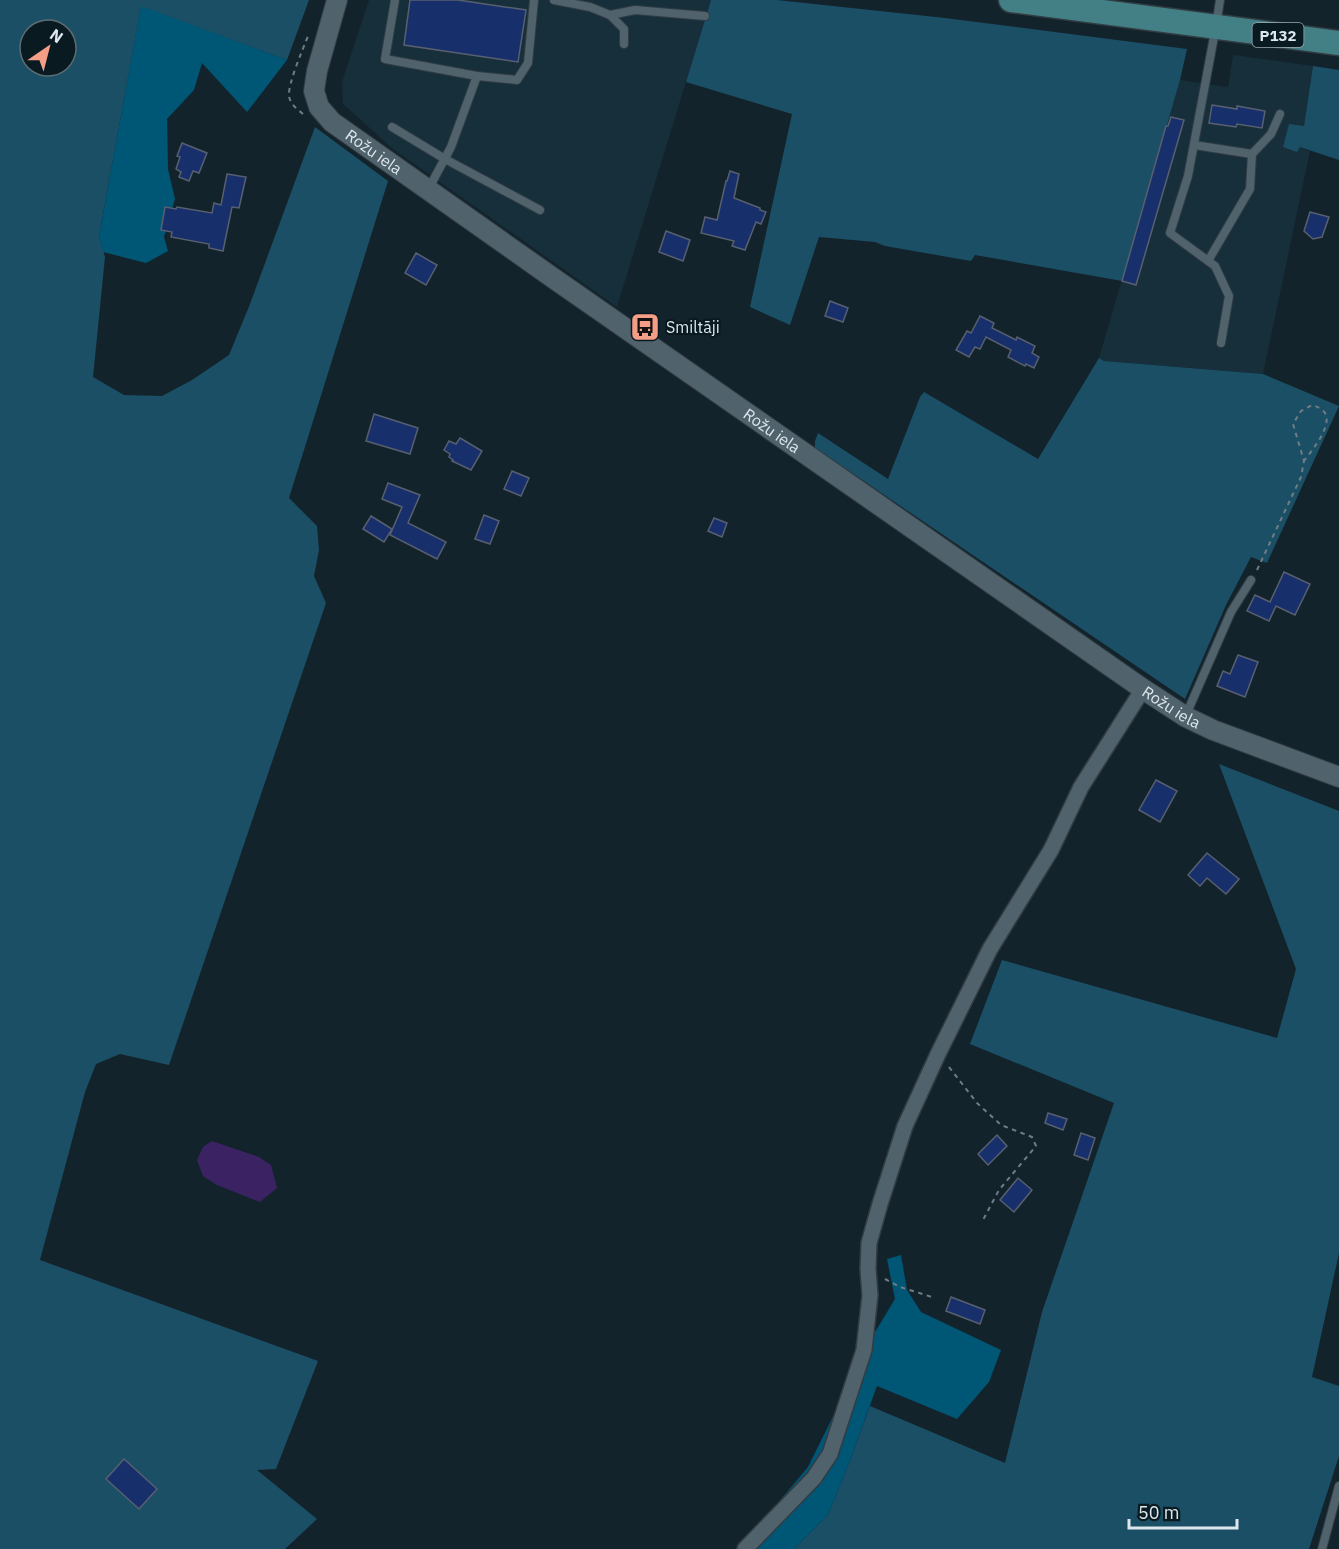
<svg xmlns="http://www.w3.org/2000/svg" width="1339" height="1549" viewBox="0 0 1339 1549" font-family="'IBM Plex Sans',sans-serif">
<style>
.built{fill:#172f3b}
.green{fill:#1b4f66;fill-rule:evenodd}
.forest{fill:#005675}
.water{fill:#3b2363}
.building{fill:#17306b;stroke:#585f6f;stroke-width:1.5}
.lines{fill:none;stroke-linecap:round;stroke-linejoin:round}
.service-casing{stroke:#313c43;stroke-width:10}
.minor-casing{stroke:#313c43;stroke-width:18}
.tertiary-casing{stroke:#313c43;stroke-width:22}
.primary-casing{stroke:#313c43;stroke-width:27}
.path{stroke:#707d84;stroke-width:2;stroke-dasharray:4.5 4.5;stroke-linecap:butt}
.service{stroke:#50626c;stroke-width:8}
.minor{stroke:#50626c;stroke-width:15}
.tertiary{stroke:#50626c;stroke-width:20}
.primary{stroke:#428086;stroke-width:24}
.labels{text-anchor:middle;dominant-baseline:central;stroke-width:4.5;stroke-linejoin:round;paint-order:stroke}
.shield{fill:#091a21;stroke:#9daab0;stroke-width:1.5}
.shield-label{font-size:15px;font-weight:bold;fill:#dde7ed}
.street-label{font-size:16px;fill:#dde7ed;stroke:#091a21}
.poi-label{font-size:16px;fill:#dde7ed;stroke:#091a21;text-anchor:start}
</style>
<rect width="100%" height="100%" fill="#13232b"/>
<g class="built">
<path d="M369,0h342l-94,307 -224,-158 -50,-45 -1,-22z"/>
<path d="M1233,55l80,11 -9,60 -7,26 2,-5 11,4 -47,223 -159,-13 -5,-3 81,-278 48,7z"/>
</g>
<g class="green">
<path d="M0,0h309l-22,60 -146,-53 -42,229 6,21 -12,120 31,18 38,1 30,-16 37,-25 21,-51 65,-177 73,54 -99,317 28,28 2,24 -5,26 12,27 -157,462 -49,-11 -24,10 -11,28 -45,168 278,101 -42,108 -19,1 60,49 -32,30h-285zM30,30h36v36h-36z"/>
<path d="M711,0h66l168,18 242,31 -7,31 -58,201 -147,-26 -4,6 -86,-15 -10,-4 -56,-5 -29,88 -40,-18 42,-193 -106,-32z"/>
<path d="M1313,66l26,4v90l-39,-13 -3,5 -14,-5 6,-23 15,2z"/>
<path d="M1099,358l5,3 159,13 76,32 -72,157 -16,-6 -25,48 -41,94 -370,-251v-7l3,-8 70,46 32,-82 4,-5 114,67z"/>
<path d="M1219,764l120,47v442l-27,124 27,9v70l-30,93h-515l34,-34 23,-57 19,-52 135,57 37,-151 72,-209 -144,-59 32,-84 275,78 19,-69z"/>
</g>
<g class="forest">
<path d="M141,6l146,54 -40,52 -45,-49 -8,27 -27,29 1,50 7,30 -11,38 4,14 -22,12 -43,-11 -4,-16z"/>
<path d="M901,1255l6,35 14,22 80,38 -12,32 -32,37 -80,-33 -26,72 -23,57 -34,34h-58l15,-14 57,-68 44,-89 20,-34 3,-12 20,-33 -8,-40z"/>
</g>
<path class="water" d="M212,1141l47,16 12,8 6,23 -17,14 -43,-17 -14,-9 -6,-16 6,-13z"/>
<g class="building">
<path d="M410,0h48l68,10 -8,52 -114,-17z"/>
<path d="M1212,105l25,4v-3l28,5 -3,17 -25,-4 -1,3 -27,-4z"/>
<path d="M1171,117l13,3 -48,165 -14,-4 44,-155h2z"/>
<path d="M182,143l25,10 -8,20 -6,-2 -4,10 -10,-4 2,-5 -5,-3 4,-12 -3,-1z"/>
<path d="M730,171l9,3 -5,24 26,10v2l6,2 -5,12 -5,-2 -11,28 -13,-4 2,-5 -33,-8 4,-16 12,3 9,-39h1z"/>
<path d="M227,174l19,3 -7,31 -7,-1 -9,44 -14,-3v-4l-38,-7 1,-5 -11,-2 4,-23 11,2 1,-2 35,6 2,-10 7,2z"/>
<path d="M1310,212l19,5 -7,20 -9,2 -9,-8z"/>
<path d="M666,231l24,9 -7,21 -24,-9z"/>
<path d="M416,253l21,12 -11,20 -21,-12z"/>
<path d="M830,301l18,7 -5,14 -18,-6z"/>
<path d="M980,316l14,7 -2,5 24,12 1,-3 18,9 -3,7 7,4 -5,11 -8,-4 -1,2 -17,-9 3,-7 -25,-13 -6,12 -5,-2 -6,10 -13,-7 11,-19 4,2z"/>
<path d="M374,414l44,14 -8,26 -44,-13z"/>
<path d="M460,438l22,13 -11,19 -19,-9 1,-1 -4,-3 1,-3 -6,-4 5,-9 7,3z"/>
<path d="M512,471l17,7 -8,18 -17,-7z"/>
<path d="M388,483l32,12 -12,28 38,19 -9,17 -47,-24 12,-28 -20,-8z"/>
<path d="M484,515l15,6 -9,23 -15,-5z"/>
<path d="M371,516l21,13 -8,13 -21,-13z"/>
<path d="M714,518l13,5 -5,14 -14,-6z"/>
<path d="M1284,572l26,12 -15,31 -19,-9 -7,15 -22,-10 8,-16 15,7z"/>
<path d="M1238,655l20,7 -13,35 -28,-11 6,-15 7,3z"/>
<path d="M1156,780l21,11 -17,31 -21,-12z"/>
<path d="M1207,853l32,26 -13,15 -19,-16 -7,8 -12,-11z"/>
<path d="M1048,1113l19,6 -4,11 -18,-7z"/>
<path d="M1081,1133l14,5 -7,22 -14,-5z"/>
<path d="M997,1135l10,11 -19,19 -10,-11z"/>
<path d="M1018,1178l14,12 -18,22 -14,-12z"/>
<path d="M951,1297l34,13 -5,14 -34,-13z"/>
<path d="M124,1459l33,30 -18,20 -33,-30z"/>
</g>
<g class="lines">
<g class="service-casing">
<g id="service">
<path d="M395,0l-10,59 92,17 40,4 11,-17 6,-63"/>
<path d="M554,0l36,7 20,8 14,14v15"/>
<path d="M1220,0l-4,26 -28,150 -18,57 45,33 14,30 -8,47"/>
<path d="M610,15l25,-5 70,6"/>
<path d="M392,127l53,32 95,51"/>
<path d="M1194,145l58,9 -2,35 -42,72"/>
<path d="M1252,154l19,-20 9,-20"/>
<path d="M429,188l22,-41 26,-71"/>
<path d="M1186,715l45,-103 20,-32"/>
<path d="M1322,1549l17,-63"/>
</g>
</g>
<g class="minor-casing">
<path id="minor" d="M745,1549l69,-71 16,-24 34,-104 6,-55 -2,-26 1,-26 11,-39 25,-78 33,-72 52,-105 61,-99 30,-63 62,-98"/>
</g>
<g class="tertiary-casing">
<g id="tertiary">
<path id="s1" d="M337,0l-20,71 -3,20 5,16 13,15 224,158 587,409 43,28 27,13 126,47"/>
</g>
</g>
<g class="primary-casing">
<path id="primary" d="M1011,0l328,43"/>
</g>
<g class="path">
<path d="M303,114c-6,-5 -13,-10 -14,-18 -1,-13 14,-47 19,-60"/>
<path d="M1257,570l44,-93 3,-16 -11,-37 8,-13 11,-6c3,1 6,2 9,4 17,11 -9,41 -17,52"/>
<path d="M949,1067l28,36 24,22 31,12 4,9 -37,44 -16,30"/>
<path d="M885,1279l15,8 32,10"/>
</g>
<use href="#service" class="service"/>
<use href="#minor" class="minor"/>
<use href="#tertiary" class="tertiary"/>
<use href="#primary" class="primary"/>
</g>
<defs>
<g id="bus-square" transform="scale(1.5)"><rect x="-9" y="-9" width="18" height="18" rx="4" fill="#f49e87" stroke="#091a21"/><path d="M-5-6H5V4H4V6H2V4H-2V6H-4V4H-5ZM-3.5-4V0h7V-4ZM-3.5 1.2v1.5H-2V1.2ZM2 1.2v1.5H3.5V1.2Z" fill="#111"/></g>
</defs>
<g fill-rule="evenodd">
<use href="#bus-square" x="645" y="327"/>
</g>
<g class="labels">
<rect class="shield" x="1252.5" y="23" width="51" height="24" rx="4.5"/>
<g class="shield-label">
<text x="1278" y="35">P132</text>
</g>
<g class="street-label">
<text stroke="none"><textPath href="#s1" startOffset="182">Rožu iela</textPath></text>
<text stroke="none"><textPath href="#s1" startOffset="668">Rožu iela</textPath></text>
<text stroke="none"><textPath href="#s1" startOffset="1154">Rožu iela</textPath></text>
</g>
<g class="poi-label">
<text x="666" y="327">Smiltāji</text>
</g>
</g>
<g transform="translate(48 48) rotate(35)"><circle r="28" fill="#091a21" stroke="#5e6c73" stroke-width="1.5"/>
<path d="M0-4.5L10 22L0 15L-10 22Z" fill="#f49e87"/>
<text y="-9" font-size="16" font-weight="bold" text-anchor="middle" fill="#dde7ed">N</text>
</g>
<path d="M1129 1519v9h108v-9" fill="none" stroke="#dde7ed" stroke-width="3"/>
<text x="1138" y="1519" font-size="18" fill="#dde7ed" stroke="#091a21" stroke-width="4.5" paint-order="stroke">50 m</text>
</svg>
